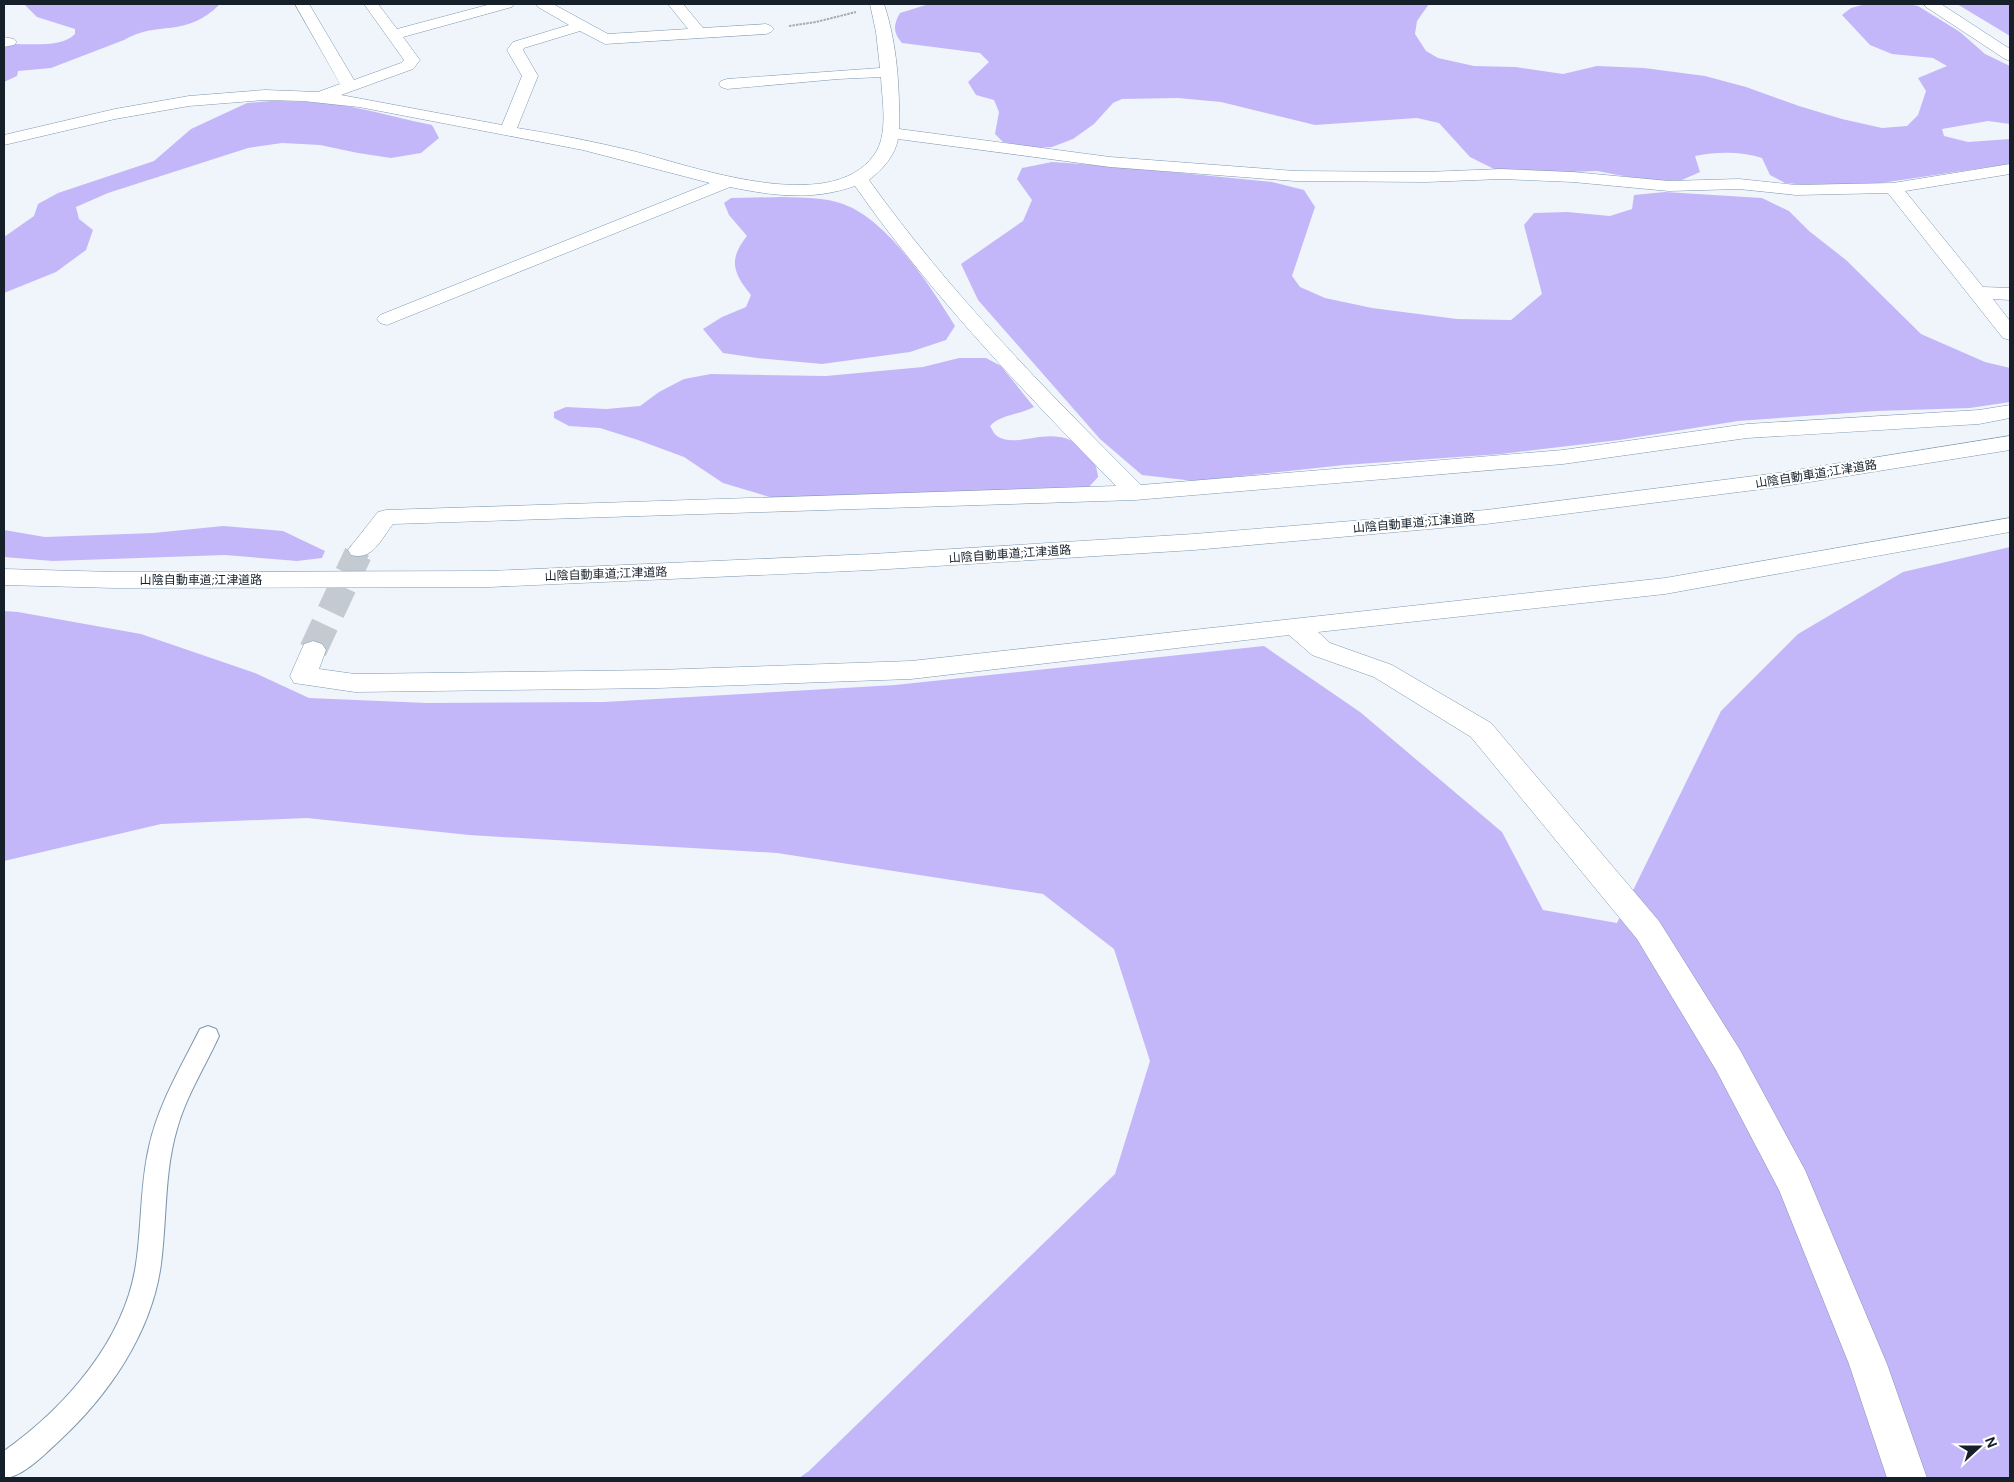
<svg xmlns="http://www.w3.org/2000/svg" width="2014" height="1482" viewBox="0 0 2014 1482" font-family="'DM Sans','Noto Sans JP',sans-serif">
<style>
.forest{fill:#c3b7fa}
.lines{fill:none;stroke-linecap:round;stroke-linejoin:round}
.minor-tunnel-far1{stroke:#c4cad1;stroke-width:21;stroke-dasharray:21 11;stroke-linecap:butt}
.minor-tunnel{stroke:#c4cad1;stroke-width:28;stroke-dasharray:28 14;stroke-linecap:butt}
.service-casing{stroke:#7d97b1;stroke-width:2}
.minor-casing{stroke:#7d97b1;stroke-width:1}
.motorway-casing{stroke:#7d97b1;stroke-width:1}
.path{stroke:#a5acb4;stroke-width:2;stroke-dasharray:2.5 1;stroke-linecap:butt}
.service{fill:#fff;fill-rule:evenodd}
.minor{fill:#fff;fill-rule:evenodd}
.motorway{fill:#fff;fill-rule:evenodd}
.labels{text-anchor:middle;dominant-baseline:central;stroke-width:4;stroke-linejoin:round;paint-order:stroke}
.street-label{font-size:12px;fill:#16202b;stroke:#fff}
</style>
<rect width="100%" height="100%" fill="#f0f5fb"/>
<g class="forest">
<path d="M24,4h196c-34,35 -63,16 -96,36l-73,28 -33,3 -1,5 -13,6v-38c20,-1 57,5 71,-10v-5l-38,-12z"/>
<path d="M929,4h500l-12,17 -2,13 11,17 12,7 36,8 41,1 48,7 34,-8 47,2 61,8 41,11 53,19 43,13 40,9 25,-2 11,-11 8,-24 -8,-13 29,-12 -14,-8 -41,-4 -22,-9 -28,-30 9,-7 15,-4h42l10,2 42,26 25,22 25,12v58l-22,-3 -46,8 2,7 24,6 42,-3v25l-129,19 -73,2 -23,-2 -15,-8 -8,-17c-23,-7 -44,-6 -67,-2l5,16 -18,8 -32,1 -53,-10 -55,2 -48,-4 -24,-12 -31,-34 -22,-5 -102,7 -94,-23 -43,-4 -56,1 -9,4 -19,21 -21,15 -21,8 -20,1 -29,-6 -8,-8 4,-22 -5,-12 -18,-5 -8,-13 21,-20 -9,-9 -78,-10c-9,-10 -9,-18 -2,-30z"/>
<path d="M1957,4h53v32z"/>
<path d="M271,101c27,0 54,1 81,6 27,5 53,13 80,18l7,13 -18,15 -30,5 -33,-5 -38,-8 -38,-2 -34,5 -140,45 -32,14 3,12 14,11 -7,20 -30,22 -52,21v-56l30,-21 4,-12 20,-11 96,-32 37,-32 56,-26z"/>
<path d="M1052,162l59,4 161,16 32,8 11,17 -23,69 8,11 25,11 47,10 85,11 54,1 31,-26 -18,-69 10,-12 33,-1 43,4 22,-7 2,-14 31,-3 97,6 27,13 20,20 37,29 75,74 64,28 25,6v34l-40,6 -94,3 -138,10 -119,19 -118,14 -157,11 -150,16 -52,-6 -42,-36 -122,-139 -17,-36 62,-43 9,-21 -15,-21 5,-11z"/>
<path d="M782,197c20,1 42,0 61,7 45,16 88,83 112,122l-9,14 -36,12 -88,12 -65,-6 -34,-5 -20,-24 19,-12 24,-10 5,-12c-18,-22 -23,-35 -4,-59l-18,-21 -5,-12 7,-5z"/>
<path d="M959,358h27l15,8 33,41c-15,8 -33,7 -44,19 2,3 4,8 7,10 21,15 59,-17 88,15 8,9 12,14 13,26l-10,11 -315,10 -50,-15 -39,-26 -46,-17 -38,-12 -31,-2 -15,-8v-6l12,-5 40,2 34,-3 19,-14 25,-13 27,-5 115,2 97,-9z"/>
<path d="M223,526l60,5 42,20 -3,7 -25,3 -72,-6 -172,6 -49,-4v-27l41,7 108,-4z"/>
<path d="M2010,547v931h-1211l10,-7 306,-297 35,-113 -36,-112 -71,-55 -266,-41 -308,-18 -162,-17 -146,6 -157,37v-250l14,1 123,22 114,39 54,25 118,5 177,-1 291,-17 369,-39 96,66 142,120 41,78 74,13 104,-212 77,-77 105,-62z"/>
</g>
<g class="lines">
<path class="minor-tunnel-far1" d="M357,555l3,-5"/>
<path class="minor-tunnel" d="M313,650l45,-96"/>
<g class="service-casing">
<path id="service" d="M208,1026l8,3 3,7c-14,31 -33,60 -42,93 -13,44 -10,90 -16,135 -9,68 -52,131 -102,177 -13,12 -37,37 -55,37v-27c61,-43 121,-111 132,-187 6,-39 4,-79 13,-117 9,-42 32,-80 51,-118z"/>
</g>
<g class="minor-casing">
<g id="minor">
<path d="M295,4h14l45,76 47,-17 3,-3 -40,-56h14l19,25 94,-25h23l-2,3 -109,30 17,23 -7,9 -72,26 161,30 20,-49 -15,-26 6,-8 56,-17 -31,-18 -2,-3h17l55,30 80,-5 -20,-25h15l20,24 63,-4 5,2 3,3 -3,3 -5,2 -161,10 -25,-13 -56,17 -1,2 15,26 -21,52c39,6 78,14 116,23 59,15 197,66 241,4 15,-20 8,-55 7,-78l-43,2 -111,10 -6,-2 -2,-3 2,-3 6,-2 153,-11 -4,-36 -6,-28h14c13,39 16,84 15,125l211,28 185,14 131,1 75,-3 72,3 96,9 70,-2 57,6 97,-2 117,-19v10l-105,17 78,96 27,1v12l-17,-1 17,22v19l-7,-2 -115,-145 -92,2 -57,-6 -70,2 -96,-9 -72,-3 -75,3 -131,-1 -185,-14 -212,-28c-3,17 -16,31 -29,41 80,112 175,208 272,305l422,-35 184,-26 232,-14 31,-5v13l-31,6 -232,14 -184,26 -428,36 -742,24c-12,15 -20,37 -42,31l-3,-5 30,-38 8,-2 730,-24c-93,-95 -184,-190 -261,-300 -43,15 -81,10 -125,1l-343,138 -7,-2 -3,-4 3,-4 330,-132 -127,-33 -224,-43 -56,-6 -38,-1 -76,6 -74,13 -111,26v-10l111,-26 74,-13 76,-6 53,2 22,-8z"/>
<path d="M1924,4h17l69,45v12l-5,-2 -79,-52z"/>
<path d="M4,37l10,2 3,3 -3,3 -10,2z"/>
<path d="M2010,518v14l-345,62 -347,38 12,11 62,22 99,58 168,198 81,129 65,120 82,194 40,114h-40l-38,-114 -70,-174 -63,-120 -79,-131 -166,-202 -97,-60 -62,-22 -23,-20 -378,44 -253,9 -303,4 -61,-9 -4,-7 14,-32 9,-3 9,3 4,6 -7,19 36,5 303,-4 253,-9 754,-83z"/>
</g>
</g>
<g class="motorway-casing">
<path id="motorway" d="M2010,436v14l-232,37 -292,37 -292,26 -322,20 -382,17 -375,1 -111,-3v-16l111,3 375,-1 382,-17 322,-20 292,-24 292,-37z"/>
</g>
<path class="path" d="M789,26l27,-4 40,-10"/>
<use href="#service" class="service"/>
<use href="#minor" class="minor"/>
<use href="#motorway" class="motorway"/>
</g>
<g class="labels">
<g class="street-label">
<text transform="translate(1816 474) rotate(-9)">山陰自動車道;江津道路</text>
<text transform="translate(1414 523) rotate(-5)">山陰自動車道;江津道路</text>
<text transform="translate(1010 554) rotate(-4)">山陰自動車道;江津道路</text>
<text transform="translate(606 574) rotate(-2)">山陰自動車道;江津道路</text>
<text x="201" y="580">山陰自動車道;江津道路</text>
</g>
</g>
<rect width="2014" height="1482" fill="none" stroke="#16202b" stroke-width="10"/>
<g transform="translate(1979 1447) rotate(69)" stroke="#ffffff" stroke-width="4" paint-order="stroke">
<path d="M0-4L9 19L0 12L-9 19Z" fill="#16202b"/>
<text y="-8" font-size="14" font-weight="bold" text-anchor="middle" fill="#16202b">N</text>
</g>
</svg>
